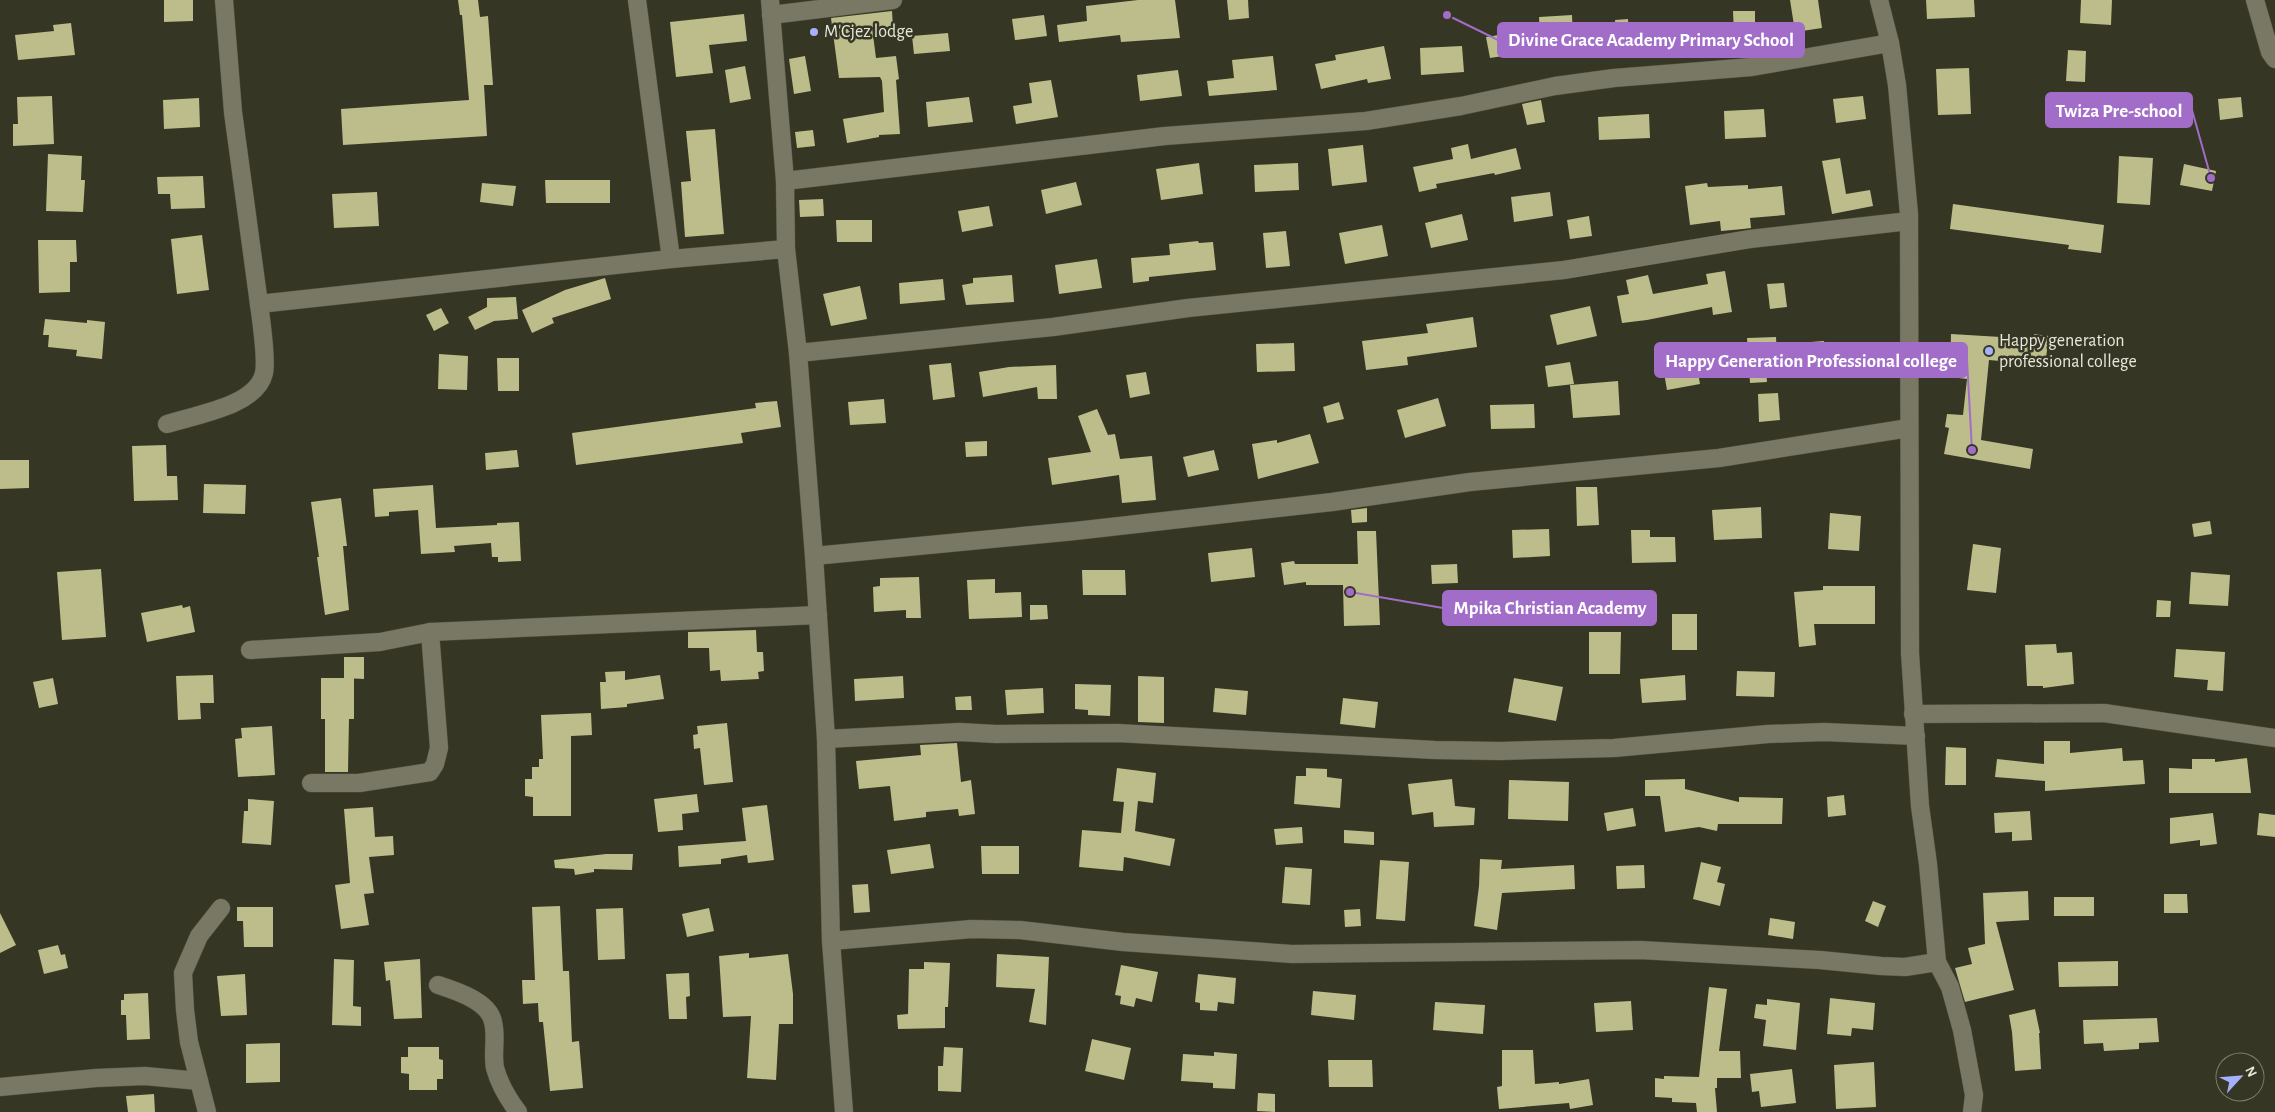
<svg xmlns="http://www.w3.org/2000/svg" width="2275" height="1112" viewBox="0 0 2275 1112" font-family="'Alegreya Sans',sans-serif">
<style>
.building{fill:#bcbd8a}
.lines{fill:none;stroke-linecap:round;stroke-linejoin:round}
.minor-casing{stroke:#525242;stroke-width:19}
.minor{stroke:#787864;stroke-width:18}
.poi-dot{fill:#a5b1fc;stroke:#363624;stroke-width:2}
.labels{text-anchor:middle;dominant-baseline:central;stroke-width:5;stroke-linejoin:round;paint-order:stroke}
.poi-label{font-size:18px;fill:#e7e7dc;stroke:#363624;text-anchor:start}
.leader{fill:none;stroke:#a16dc9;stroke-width:2}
.callout-dot{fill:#a16dc9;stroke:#363624;stroke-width:2}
.callout{fill:#a16dc9;stroke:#a16dc9;stroke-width:2}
.callout-label{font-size:19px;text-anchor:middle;font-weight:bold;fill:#fff}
</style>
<rect width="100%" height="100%" fill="#363624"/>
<g class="building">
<path d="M164,0h29v21l-29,1z"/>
<path d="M458,0h20l2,17 8,-1 5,69h-9l3,51 -144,9 -2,-36 128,-9 -7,-85h-2z"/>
<path d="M1138,0h37l5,38 -59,4 -1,-7 -61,7 -2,-17 30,-4 -1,-15z"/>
<path d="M1227,0h21l1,18 -20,2z"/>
<path d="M1790,0h28l4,28 -27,4z"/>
<path d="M1926,0h48l1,17 -48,2z"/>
<path d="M2081,0h31l-1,25 -31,-2z"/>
<path d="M892,11l1,16h-21l4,31 20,-2 3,23 -3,1 4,54 -21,1v2l-32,6 -4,-24 41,-7 -2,-31 -2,-4 -41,1 -8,-60z"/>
<path d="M1733,11h22v23h-21z"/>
<path d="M744,14l3,27 -38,4 4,28 -37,4 -6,-55z"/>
<path d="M1044,15l3,21 -32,4 -3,-21z"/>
<path d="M1572,15l1,23 -33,2 -1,-23z"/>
<path d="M1628,19l1,21 -13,1 -1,-21z"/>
<path d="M71,23l4,32 -57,5 -3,-25 39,-4 -1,-6z"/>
<path d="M948,33l2,18 -36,3 -2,-18z"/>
<path d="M1499,35l4,21 -13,2 -4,-21z"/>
<path d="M1384,46l7,33 -23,4 -1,-4 -46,10 -6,-25 21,-4 -1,-5z"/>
<path d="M1462,46l2,26 -43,3 -1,-27z"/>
<path d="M2068,50l18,1 -1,31 -19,-1z"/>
<path d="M805,56l6,35 -17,3 -5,-35z"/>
<path d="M1273,56l4,34 -68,6 -2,-15 27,-3 -2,-18z"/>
<path d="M745,66l6,33 -21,4 -5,-33z"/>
<path d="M1969,68l2,46 -33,1 -2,-46z"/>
<path d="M1178,70l4,26 -42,5 -3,-26z"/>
<path d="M1051,80l7,37 -42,7 -3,-18 19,-3 -3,-20z"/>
<path d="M52,96l2,48 -41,2v-22h5l-1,-27z"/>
<path d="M1863,96l3,23 -30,4 -3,-24z"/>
<path d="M969,97l4,25 -45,5 -2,-25z"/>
<path d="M2241,97l2,20 -23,3 -2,-21z"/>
<path d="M199,98l1,29 -36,2 -1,-29z"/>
<path d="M1541,100l4,22 -18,3 -5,-21z"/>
<path d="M1764,109l2,28 -41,2 -1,-28z"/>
<path d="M1649,114l1,24 -51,2 -1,-23z"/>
<path d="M715,129l9,105 -39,3 -4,-55 10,-1 -5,-50z"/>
<path d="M813,130l2,16 -18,2 -2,-16z"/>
<path d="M1468,144l3,15 45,-11 5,21 -26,6 -1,-2 -58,11 1,4 -18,4 -6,-25 40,-8 -2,-11z"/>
<path d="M1363,145l4,37 -35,4 -4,-37z"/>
<path d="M48,154l34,2 -1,24h4l-2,32 -37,-1z"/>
<path d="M2119,156l34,2 -3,47 -33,-2z"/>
<path d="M1840,158l6,36 24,-4 3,16 -41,8 -10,-53z"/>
<path d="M1199,163l4,31 -42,6 -5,-31z"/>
<path d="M1298,163l1,27 -44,2 -1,-27z"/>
<path d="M2184,164l32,7 -4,20 -32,-6z"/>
<path d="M203,176l2,32 -34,1 -1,-15h-12l-1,-17z"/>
<path d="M545,180h65v23h-64z"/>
<path d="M1076,182l6,23 -36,9 -5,-24z"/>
<path d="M482,183l34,3 -3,20 -33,-4z"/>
<path d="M1707,183l1,4 40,-2v4l34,-3 3,29 -35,3 1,10 -8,1 -22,2 -1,-10 -30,4 -5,-39z"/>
<path d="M377,192l2,34 -45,2 -2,-34z"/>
<path d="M1550,192l3,24 -39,6 -3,-25z"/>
<path d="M823,199l1,17 -24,1 -1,-17z"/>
<path d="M1953,204l151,21 -3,28 -33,-4 1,-4 -119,-16z"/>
<path d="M989,206l4,20 -31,6 -4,-21z"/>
<path d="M1462,214l6,26 -37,8 -6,-25z"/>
<path d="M1589,216l3,20 -22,3 -3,-19z"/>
<path d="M836,220h36v22h-35z"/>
<path d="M1382,225l6,31 -43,8 -6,-31z"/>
<path d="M1286,231l4,35 -24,2 -3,-35z"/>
<path d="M202,235l7,55 -32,4 -6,-55z"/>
<path d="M38,240h38l1,22h-7v30l-31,1z"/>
<path d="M1198,241l1,2 14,-1 3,28 -67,7v4l-16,2 -2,-25 39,-3 -1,-11z"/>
<path d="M1097,259l5,29 -43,6 -4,-29z"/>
<path d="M1725,271l7,41 -19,3 -1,-8 -65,13 -25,3 -5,-27 12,-2 -3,-14 22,-5 5,19 55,-10 -2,-10z"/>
<path d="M1012,275l2,27 -48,3 -4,-20 11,-2v-5z"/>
<path d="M605,278l6,21 -59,19 2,5 -22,10 -10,-23 43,-20z"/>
<path d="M943,279l2,21 -45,4 -1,-21z"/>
<path d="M1784,283l3,24 -17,2 -3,-25z"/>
<path d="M860,286l7,33 -36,7 -8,-32z"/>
<path d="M516,297l2,22 -24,2 -19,9 -7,-13 19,-10v-9z"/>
<path d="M1590,306l7,30 -40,9 -7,-30z"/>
<path d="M441,308l8,15 -15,8 -8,-16z"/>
<path d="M1473,317l4,30 -70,10 1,8 -42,5 -4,-29 66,-8 -2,-9z"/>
<path d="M45,319l42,4v-3l18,2 -3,37 -26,-3 1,-6 -29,-3 1,-12h-6z"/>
<path d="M1951,334l83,5v-5l15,2 -4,29 -56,-5 -8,80 52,9 -3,20 -86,-15 5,-26 -4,-1 2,-13 16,1 4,-36 -17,-2z"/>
<path d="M1776,337l1,20 -12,1 2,24 -17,1 -3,-45z"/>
<path d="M1824,341l3,35 -27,2 -3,-35z"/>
<path d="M1294,343l1,28 -38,1 -1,-28z"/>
<path d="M439,354l29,2 -1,34 -29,-1z"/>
<path d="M497,358h22v33h-21z"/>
<path d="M1570,362l4,22 -26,3 -3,-21z"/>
<path d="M951,363l4,34 -22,3 -4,-35z"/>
<path d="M1056,365l1,34h-19l-1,-12 -54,10 -4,-25 30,-5z"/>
<path d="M1697,367l3,17 -33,6 -3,-17z"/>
<path d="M1146,372l4,22 -20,4 -4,-23z"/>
<path d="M1618,381l2,34 -47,3 -3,-33z"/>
<path d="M1778,393l2,27 -21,2 -1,-28z"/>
<path d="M1438,398l8,28 -41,12 -8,-28z"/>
<path d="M884,399l2,24 -36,2 -2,-23z"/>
<path d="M777,401l4,26 -40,6 2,10 -167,22 -4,-32 184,-25 -1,-5z"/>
<path d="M1339,402l5,17 -17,4 -4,-16z"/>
<path d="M1534,404l1,24 -44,1 -1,-24z"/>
<path d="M1097,409l11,26 7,-1 5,25 32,-3 4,44 -34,3 -3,-28 -67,10 -4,-27 43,-6 -13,-36z"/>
<path d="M1310,434l9,29 -61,16 -6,-35 25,-4v3z"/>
<path d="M987,441v15l-21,1 -1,-15z"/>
<path d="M166,445l1,31h10l1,24 -44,1 -2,-55z"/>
<path d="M517,450l2,17 -33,3 -1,-17z"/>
<path d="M1214,450l5,20 -31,7 -5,-20z"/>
<path d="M0,460h29v28l-29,1z"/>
<path d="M204,484l42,1 -1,29 -42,-1z"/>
<path d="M433,485l3,43 61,-3v-2l22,-1 2,39 -23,1v-5h-6l-1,-14 -37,3 1,6 -34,2 -3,-44 -29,2v4l-14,1 -2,-28z"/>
<path d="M1576,487h21l2,38 -22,1z"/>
<path d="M341,498l6,48h-4l6,64 -24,5 -8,-58h2l-8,-55z"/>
<path d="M1761,507l1,31 -48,2 -2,-30z"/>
<path d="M1367,508v14l-15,1 -1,-13z"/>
<path d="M1830,513l31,3 -2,35 -31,-2z"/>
<path d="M2210,521l2,13 -18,3 -2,-13z"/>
<path d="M1549,529l1,27 -37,2 -1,-28z"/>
<path d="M1631,530h19v7h25l1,25 -44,1z"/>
<path d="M1357,531h19l4,94 -36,1 -1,-41h-37v-3l-22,3 -3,-22 13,-2 1,3h63z"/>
<path d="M1973,544l28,4 -5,45 -29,-3z"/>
<path d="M1252,548l3,29 -44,5 -3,-29z"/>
<path d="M1457,564l1,19 -26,1 -1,-19z"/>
<path d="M101,569l5,68 -44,3 -5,-68z"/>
<path d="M1082,570h43l1,25h-43z"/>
<path d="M2191,572l39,3 -2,31 -39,-2z"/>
<path d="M919,577l2,41h-15v-8l-32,2 -1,-25 7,-1v-8z"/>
<path d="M995,579v14l26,-1 1,25 -53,2 -2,-39z"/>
<path d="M1823,586h52v38h-61l2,21 -17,2 -5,-55 29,-2z"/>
<path d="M2157,600l14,1 -1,16h-14z"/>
<path d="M182,605l1,3 7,-2 5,26 -48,10 -6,-29z"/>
<path d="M1030,605h17l1,14 -18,1z"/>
<rect x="1672" y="614" width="25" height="36"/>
<path d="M756,630l1,22h6l1,19 -6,1 1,7 -38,2 -1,-11 -10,1 -1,-23h-21v-16z"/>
<path d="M1589,632h32l-1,42h-31z"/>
<path d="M2056,644l1,9 15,-1 2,32 -31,4v-2h-16l-2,-41z"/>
<path d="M2176,649l49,3 -2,39 -16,-1 1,-10 -34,-3z"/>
<path d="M344,657h20v22l-20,-1z"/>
<path d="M625,671v9l35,-5 4,24 -37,5v3l-26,2 -1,-27h6l-1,-10z"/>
<path d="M1737,671l38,1 -1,25 -38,-1z"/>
<path d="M213,675l1,28h-14l1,16 -23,1 -2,-44z"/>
<path d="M1685,675l1,25 -44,3 -2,-24z"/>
<path d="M903,676l1,22 -49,3 -1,-22z"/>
<path d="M1138,676l26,1v46l-26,-1z"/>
<path d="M53,678l5,26 -19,4 -6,-26z"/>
<path d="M321,678h33v41h-5l-1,53h-23v-53h-4z"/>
<path d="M1514,678l49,9 -7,34 -48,-9z"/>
<path d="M1075,684l36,1 -1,31 -22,-1v-5l-13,-1z"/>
<path d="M1043,688l1,25 -37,2 -2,-25z"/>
<path d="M1215,688l33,3 -2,24 -33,-3z"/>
<path d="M971,696l1,14h-16l-1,-13z"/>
<path d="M1343,698l35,4 -3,26 -35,-4z"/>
<path d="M591,713l1,22 -21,1v80h-38v-19l-8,-1v-17h7v-12h7v-8h4l-2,-44z"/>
<path d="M727,723l6,59 -29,3 -4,-37 -6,1 -1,-14 5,-1 -1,-8z"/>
<path d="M272,726l3,49 -37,2 -3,-38 7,-1 -1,-10z"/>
<path d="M2044,741h26v12l52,-5 1,13 20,-1 2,24 -100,7v-10l-50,-4 2,-18 47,5z"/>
<path d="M957,743l4,39 10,-2 4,34 -16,2 -1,-7 -32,3v5l-32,4 -4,-35 -31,3 -3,-28 65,-6 -1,-10z"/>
<path d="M1946,747l20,1v37h-21z"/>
<path d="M2247,758l4,35h-82v-25l23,1v-10h23v3z"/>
<path d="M1117,768l39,5 -3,30 -15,-2 -3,30 40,8 -5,27 -46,-9 -1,14 -44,-4 3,-37 39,3 3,-31 -11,-1z"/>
<path d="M1306,768l21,1v8l15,2 -2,29 -46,-4 2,-28h10z"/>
<path d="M1452,779l3,27 20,2 -1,17 -40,2 -1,-15 -21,3 -4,-31z"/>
<path d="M1685,779v10l54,13v-5l44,1 -1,26h-64l-1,7 -18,-4 -34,5 -5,-36h-15v-16z"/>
<path d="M1509,780l60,2 -1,39 -60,-2z"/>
<path d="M697,794l2,18 -17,2 1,16 -25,2 -4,-33z"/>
<path d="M1844,795l2,20 -18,2 -1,-20z"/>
<path d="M248,799l26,2 -3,44 -29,-2 2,-32h4z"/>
<path d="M767,805l7,55 -26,3 -1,-8 -26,4v5l-42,3 -1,-21 68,-5 -4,-33z"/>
<path d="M373,807l2,30 18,-1 1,19 -25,2 5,36 -10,1 5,31 -28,4 -6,-44 15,-2 -6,-74z"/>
<path d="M1633,808l3,18 -29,5 -3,-18z"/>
<path d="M2030,811l2,29 -20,1v-9l-17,1 -1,-20z"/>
<path d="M2213,813l4,31 -17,2v-6l-30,4v-26z"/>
<path d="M2259,813l16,2v22l-18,-2z"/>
<path d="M1302,827l1,16 -27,2 -2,-16z"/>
<path d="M1344,830l30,2v13l-30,-2z"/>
<path d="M930,844l4,24 -43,6 -4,-24z"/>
<path d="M981,846h38v28h-37z"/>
<path d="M606,854h27l-1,16 -38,-1v3l-19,3 -1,-6 -19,-1 -1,-8z"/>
<path d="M1480,859l22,1 -1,9 73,-4 1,24 -73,4 -5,37 -23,-4 5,-40z"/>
<path d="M1380,860l29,2 -4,59 -29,-2z"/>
<path d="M1701,862l20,5 -4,15 8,2 -5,22 -27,-7z"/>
<path d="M1644,865l1,23 -28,1 -1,-23z"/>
<path d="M1285,867l27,2 -2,36 -28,-2z"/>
<path d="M868,884l2,28 -16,1 -2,-28z"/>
<path d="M2028,891l1,29 -33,2 18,68 -49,12 -10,-34 17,-4 -4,-16 17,-4 -2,-51z"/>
<path d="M2164,894h23l1,19h-24z"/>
<rect x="2054" y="897" width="40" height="19"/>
<path d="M1873,901l13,5 -8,21 -13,-6z"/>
<path d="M560,906l3,65h6l3,71 7,-1 4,47 -33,3 -7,-69h-4l-1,-19 -15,1 -1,-24h13l-3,-73z"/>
<path d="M237,907h36v40h-29l-1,-26h-6z"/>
<path d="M623,908l2,51 -27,1 -2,-51z"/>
<path d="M709,908l5,23 -27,6 -5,-23z"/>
<path d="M1360,909l1,17 -16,1 -1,-17z"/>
<path d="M0,913l16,32 -16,8z"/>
<path d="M1770,918l25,4 -2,17 -25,-4z"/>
<path d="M58,945l3,10 4,-1 3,14 -24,6 -6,-24z"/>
<path d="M749,953v5l39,-4 5,40v30h-14l-3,56 -29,-2 4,-62 -28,1 -4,-61z"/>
<path d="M997,954l52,3 -3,68 -17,-3 6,-33 -39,-2z"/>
<path d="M334,959l20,1 -1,46 8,1v19l-29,-1z"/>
<path d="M420,959l2,59 -28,1 -4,-39 -4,1 -2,-19z"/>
<path d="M2118,961v25l-59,1 -1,-25z"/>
<path d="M924,962l26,1 -2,44h-3v21l-47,1 -1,-14 11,-1 1,-45h15z"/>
<path d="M1121,965l37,7 -6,30 -16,-4 -2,9 -14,-3 1,-8 -6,-1z"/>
<path d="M689,973l1,23 -4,1 1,22h-18l-3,-45z"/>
<path d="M245,974l2,41 -26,1 -4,-40z"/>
<path d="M1198,974l38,4 -2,26 -16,-2 -1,9 -17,-1v-7l-5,-1z"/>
<path d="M1709,987l18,2 -8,62h21l1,27h-24v10h-2l2,24h-20l-1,-9 -24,-1v-4l-17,-1v-19l9,1v-3l35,1z"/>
<path d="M1313,991l43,4 -2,25 -43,-5z"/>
<path d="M148,993l2,46 -23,1 -1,-25h-5v-15h3v-6z"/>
<path d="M1830,998l45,5 -2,27 -21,-2 -1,8 -24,-2z"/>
<path d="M1767,999l33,4 -4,47 -33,-4 3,-26 -12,-2 2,-14 11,1z"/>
<path d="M1631,1001l2,29 -37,2 -2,-29z"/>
<path d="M1435,1002l50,3 -2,29 -50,-4z"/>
<path d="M2035,1009l5,24h-1l2,36 -26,2 -3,-39 -3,-17z"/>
<path d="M2157,1018l2,24 -20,1v6l-35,2 -1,-8 -19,1 -1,-24z"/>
<path d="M1092,1039l39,9 -7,32 -39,-9z"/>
<path d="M280,1043v39l-34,1v-39z"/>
<path d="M408,1047h31v12l4,1v19h-6v11h-28v-16l-8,-1v-16h7z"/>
<path d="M944,1047l19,1 -2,44 -23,-1v-25h5z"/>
<path d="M1502,1050h31l2,34 24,-2v2l30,-5 4,26 -23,4 -1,-6 -70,6 -2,-22 5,-1z"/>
<path d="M1214,1052l23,2 -2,35 -22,-1v-5l-32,-2 2,-27 31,2z"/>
<path d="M1328,1060h44l1,27h-44z"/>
<path d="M1874,1062l2,45 -40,2 -2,-44z"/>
<path d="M1792,1069l4,34 -35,4 -2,-16 -7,1 -2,-18z"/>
<path d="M1258,1093l17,1v18l-18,-1z"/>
<path d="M154,1094l1,18h-27l-2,-16z"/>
</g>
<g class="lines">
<g class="minor-casing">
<g id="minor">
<path d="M224,0l9,112 26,192 412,-45 115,-10"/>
<path d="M637,0l34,259"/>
<path d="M770,0l15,181 1,68 12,104 16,203 12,183 5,202 13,171"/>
<path d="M1879,0l11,43 7,42 12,129 1,439 10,153 8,58 9,98 13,25 12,43 12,65 -2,17"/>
<path d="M2255,0l15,52 5,7"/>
<path d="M771,15l122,-15"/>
<path d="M785,181l380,-45 201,-15 95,-15 94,-20 59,-8 138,-11 138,-24"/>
<path d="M798,353l255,-26 135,-19 376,-38 186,-31 159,-18"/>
<path d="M167,424c28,-9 90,-18 97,-51 3,-14 -3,-54 -5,-69"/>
<path d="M814,556l261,-25 257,-29 138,-20 249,-24 190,-30"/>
<path d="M250,650l130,-8 50,-10 388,-17"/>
<path d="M1913,714l191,-1 171,25"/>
<path d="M826,739l133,-7 37,2 121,-1 318,17 65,1 114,-3 154,-14 56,-2 92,4"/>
<path d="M311,783h48l71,-11 5,-8 4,-16 -9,-116"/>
<path d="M831,941l141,-12 48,1 103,12 169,12 348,-4 180,10 61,6 24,1 32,-5"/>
<path d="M438,985c18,6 51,16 55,37 4,15 -1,31 2,46 4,15 14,32 23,44"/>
<path d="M0,1087l96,-9 49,-2 54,5"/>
<path d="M207,1112l-18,-70 -4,-32 -2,-37 16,-37 22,-28"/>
</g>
</g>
<use href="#minor" class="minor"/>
</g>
<g class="poi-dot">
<circle cx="814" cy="32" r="5"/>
<circle cx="1989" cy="351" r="5"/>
</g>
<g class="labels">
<g class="poi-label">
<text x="824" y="32">M'Cjez lodge</text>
<text x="1999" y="341">Happy generation<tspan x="1999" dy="21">professional college</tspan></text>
</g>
</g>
<path class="leader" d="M1447 15L1498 40M2211 178L2192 110M1972 450L1967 360M1350 592L1443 608"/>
<g class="callout-dot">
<circle cx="1447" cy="15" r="5"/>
<circle cx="2211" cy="178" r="5"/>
<circle cx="1972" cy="450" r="5"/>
<circle cx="1350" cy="592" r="5"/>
</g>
<g class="callout">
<rect x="1498" y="23" width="306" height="34" rx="5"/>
<rect x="2046" y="93" width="146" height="34" rx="5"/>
<rect x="1655" y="343" width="312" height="34" rx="5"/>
<rect x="1443" y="591" width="213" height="34" rx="5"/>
</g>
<g class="callout-label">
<text x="1651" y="46">Divine Grace Academy Primary School</text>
<text x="2119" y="117">Twiza Pre-school</text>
<text x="1811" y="367">Happy Generation Professional college</text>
<text x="1550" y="614">Mpika Christian Academy</text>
</g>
<g transform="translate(2240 1077) rotate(64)"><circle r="24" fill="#363624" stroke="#7d7d6e"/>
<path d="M0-4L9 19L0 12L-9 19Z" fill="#a5b1fc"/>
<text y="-8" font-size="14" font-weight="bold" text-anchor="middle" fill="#e7e7dc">N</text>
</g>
</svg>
